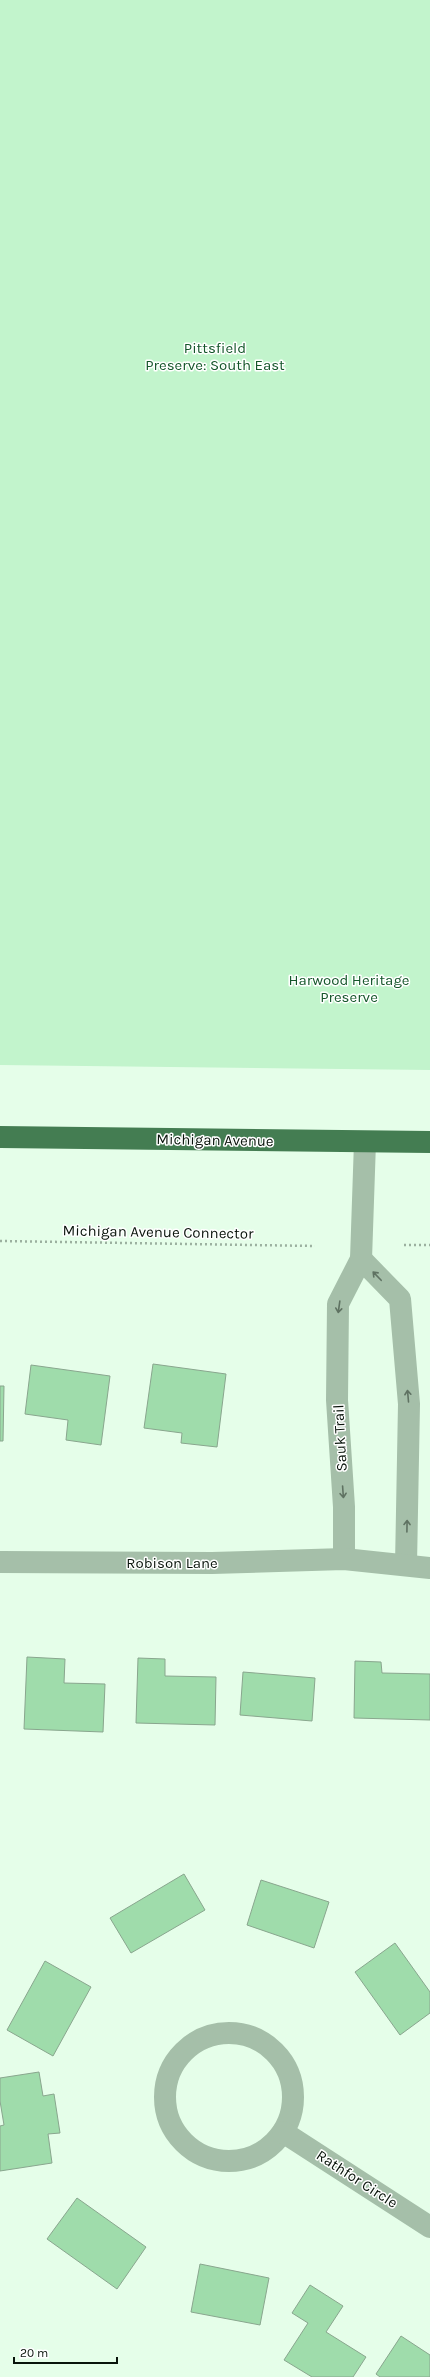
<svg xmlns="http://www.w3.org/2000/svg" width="430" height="2377" viewBox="0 0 430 2377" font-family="Karla,sans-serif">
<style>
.green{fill:#c2f4cc}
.building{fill:#9fdcab;stroke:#89a68e}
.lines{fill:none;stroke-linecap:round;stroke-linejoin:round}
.path{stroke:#9bb09f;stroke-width:2.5;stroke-dasharray:2 3;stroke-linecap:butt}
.minor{stroke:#a5bfa9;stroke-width:22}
.highway{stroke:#447d52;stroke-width:22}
.oneway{stroke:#5f7262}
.labels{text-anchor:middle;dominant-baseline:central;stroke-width:3;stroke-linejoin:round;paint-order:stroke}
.park-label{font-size:15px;fill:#14562a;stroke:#fff}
.street-label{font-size:15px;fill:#09140b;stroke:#fff}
</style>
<rect width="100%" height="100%" fill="#e5fee9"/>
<path class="green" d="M0,0h430v1070l-430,-5z"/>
<g class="building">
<path d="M153,1364l73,10 -9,73 -36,-4 1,-10 -38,-5z"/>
<path d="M31,1365l79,11 -9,69 -35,-5 2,-20 -43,-6z"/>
<path d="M0,1386h4l-1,55h-3z"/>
<path d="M27,1657l38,2 -1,24 41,1 -2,48 -79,-3z"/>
<path d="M138,1658l27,1v17l51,1 -1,48 -79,-2z"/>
<path d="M355,1661l26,1 1,11 48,1v46l-76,-2z"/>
<path d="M243,1672l72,6 -3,43 -72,-6z"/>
<path d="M184,1874l21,36 -74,43 -21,-35z"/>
<path d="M261,1880l68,22 -15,46 -67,-23z"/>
<path d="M395,1943l35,49v21l-30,22 -45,-63z"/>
<path d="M45,1961l46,26 -38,69 -46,-26z"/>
<path d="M39,2072l4,24 11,-2 6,39 -12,1 4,29 -52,8v-45l4,-1 -4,-24v-23z"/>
<path d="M77,2198l69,49 -29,42 -70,-50z"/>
<path d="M200,2264l69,14 -9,47 -69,-13z"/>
<path d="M310,2285l33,21 -17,26 40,25 -13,20h-41l-28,-17 24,-37 -16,-10z"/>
<path d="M401,2336l29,19v22h-50l-4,-3z"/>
</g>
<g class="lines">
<g class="path">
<path d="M0,1241l315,5"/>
<path d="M404,1245h26"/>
</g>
<g class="minor">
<path d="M361,1259l39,40 9,105 -3,161"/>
<path d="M344,1559v-52l-7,-107 1,-96 23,-45 4,-117"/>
<path d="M0,1562l212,1 132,-4 86,9"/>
<circle cx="229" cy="2097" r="64"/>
<path d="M283,2132l147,95"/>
</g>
<path class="highway" d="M0,1137l430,5"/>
</g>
<defs><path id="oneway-shaft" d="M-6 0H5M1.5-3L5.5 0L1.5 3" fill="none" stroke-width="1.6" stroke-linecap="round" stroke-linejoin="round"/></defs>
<g class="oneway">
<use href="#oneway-shaft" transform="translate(377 1276) rotate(-134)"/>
<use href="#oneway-shaft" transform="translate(339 1307) rotate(98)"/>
<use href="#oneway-shaft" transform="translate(408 1396) rotate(-95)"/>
<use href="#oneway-shaft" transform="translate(343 1492) rotate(86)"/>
<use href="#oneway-shaft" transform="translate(407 1526) rotate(-89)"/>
</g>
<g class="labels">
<g class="park-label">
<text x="215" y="348">Pittsfield<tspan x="215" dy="17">Preserve: South East</tspan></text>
<text x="349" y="980">Harwood Heritage<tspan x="349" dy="17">Preserve</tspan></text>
</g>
<g class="street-label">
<text transform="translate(215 1140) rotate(1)">Michigan Avenue</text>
<text transform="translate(158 1232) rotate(1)">Michigan Avenue Connector</text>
<text transform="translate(340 1438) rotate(-93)">Sauk Trail</text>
<text x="172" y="1563">Robison Lane</text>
<text transform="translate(357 2179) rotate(33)">Rathfor Circle</text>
</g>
</g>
<path d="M14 2357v6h103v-6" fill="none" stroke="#09140b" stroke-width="2"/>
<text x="20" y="2357" font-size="12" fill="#09140b" stroke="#ffffff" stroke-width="3" paint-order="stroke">20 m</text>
</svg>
